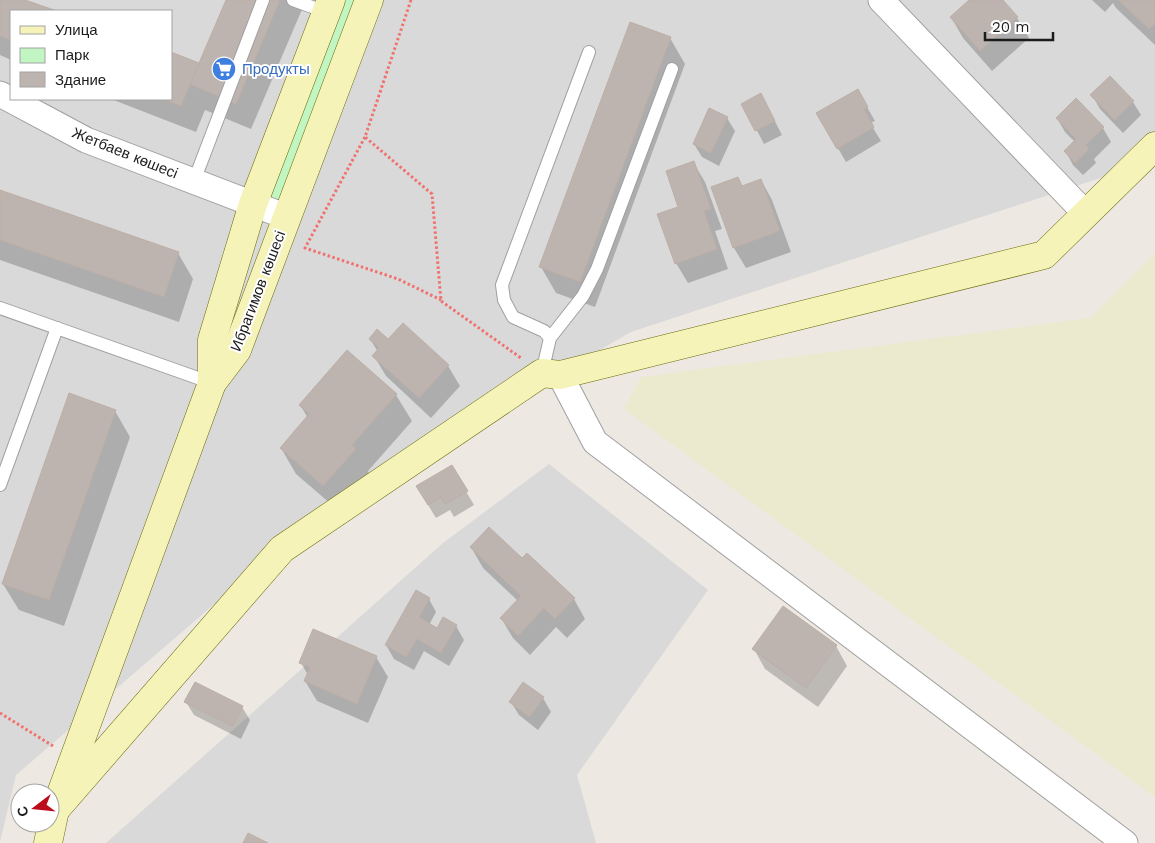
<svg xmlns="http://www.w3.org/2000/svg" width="1155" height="843" viewBox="0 0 1155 843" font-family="'Work Sans',sans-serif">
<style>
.residential{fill:#dad9d9;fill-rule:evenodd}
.farmland{fill:#ebeace}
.park{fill:#c1f5c1}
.shadow{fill:#0003}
.building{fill:#bdb4af;stroke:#bdaea6}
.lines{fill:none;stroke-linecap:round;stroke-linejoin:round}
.lane-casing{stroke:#a0a0a0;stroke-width:14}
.street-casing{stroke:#a0a0a0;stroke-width:27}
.secondary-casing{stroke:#686b0b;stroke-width:29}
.path{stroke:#f0726f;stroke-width:3;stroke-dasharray:2.5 2.5;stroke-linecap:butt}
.lane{stroke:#fff;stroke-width:12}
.street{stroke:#fff;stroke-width:25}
.secondary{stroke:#f5f3b8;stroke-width:28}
.labels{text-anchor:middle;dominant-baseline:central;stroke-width:4;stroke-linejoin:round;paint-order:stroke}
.shop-label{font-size:15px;fill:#366cbe;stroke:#fff;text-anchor:start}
.street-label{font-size:15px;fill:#1c1c1c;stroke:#fff}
</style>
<rect width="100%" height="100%" fill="#ede8e2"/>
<g class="residential">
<path d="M0,0h1155v160l-524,172 -304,175 -311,268 -16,67zM11,11h160v88h-160z"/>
<path d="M549,464l159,126 -131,185 19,68h-490l337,-300z"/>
</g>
<path class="farmland" d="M1155,253v544l-531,-388 17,-32 449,-59z"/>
<path class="park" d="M334,0h31l-81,213 -27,-10z"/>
<g class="shadow">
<path d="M0,0h22l31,11h-42v49l-11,-5z"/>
<path d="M227,0h79l-55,129 -46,-19 -9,22 -85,-33h60l29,-35z"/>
<path d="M971,0h30l16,18 12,20 -37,33 -29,-33 -12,-21z"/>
<path d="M1092,0h63v45l-39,-37 -3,-5 -8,9z"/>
<path d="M670,38l15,26 -90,243 -39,-14 -15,-26z"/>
<path d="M857,90l18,31 -5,2 11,18 -35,21 -28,-48z"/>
<path d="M1092,95l41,7 8,13 -18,18 -23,-24z"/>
<path d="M1076,100l27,28 8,14 -17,17 2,4 -13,12 -10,-10 -7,-13 9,-10 -10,-10 -8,-14z"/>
<path d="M743,104l25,4 14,27 -18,9z"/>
<path d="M727,118l8,13 -16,35 -17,-9 -8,-13z"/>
<path d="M693,162l12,20 17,47 -7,2 13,38 -40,14 -12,-20 4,-55z"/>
<path d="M761,180l11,20 19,52 -45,16 -12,-20 -21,-60 29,-1z"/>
<path d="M0,191l178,62 15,26 -14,43 -179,-62z"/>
<path d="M403,325l45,41 12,20 -29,32 -45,-42 -12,-20 4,-4 -8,-13 18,2z"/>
<path d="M396,395l16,26 -44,50 2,5 -31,35 -43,-37 -15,-26 27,-30 -8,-13z"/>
<path d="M115,411l15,26 -66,189 -45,-16 -16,-26z"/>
<path d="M451,466l23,39 -20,12 -4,-7 -14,8 -11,-18z"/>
<path d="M471,547l51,13 52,39 11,20 -18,19 -11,-11 -26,28 -17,-17 -12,-20 17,-17 -35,-33z"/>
<path d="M429,599l7,13 -7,13 8,4 19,-3 8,14 -15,26 -25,-15 -10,19 -20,-11 -8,-14z"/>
<path d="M836,646l11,20 -29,41 -53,-38 -11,-20z"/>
<path d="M376,657l12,20 -20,46 -51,-22 -12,-20 3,-6 -7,-12z"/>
<path d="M543,698l8,14 -13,18 -19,-15 -8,-13z"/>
<path d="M186,702l56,5 8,13 -9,19 -47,-24z"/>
</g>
<g class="building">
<path d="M0,0h25l32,11h-46v29l-11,-4z"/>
<path d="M226,0h54l-44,104 -46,-20z"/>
<path d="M969,0h34l15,17 -38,34 -30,-34z"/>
<path d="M1118,0h37v24l-6,5z"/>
<path d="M630,22l41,15 -91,245 -41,-15z"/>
<path d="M171,52l28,11 -18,43 -20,-7h10z"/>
<path d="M1110,76l24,25 -19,19 -25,-25z"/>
<path d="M858,89l10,18 -4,2 10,18 -37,22 -21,-36z"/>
<path d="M761,93l14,28 -20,10 -14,-27z"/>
<path d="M1076,98l28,29 -18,18 3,4 -14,14 -11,-12 12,-12 -20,-21z"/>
<path d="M709,108l19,9 -17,36 -18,-9z"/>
<path d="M694,161l17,48 -7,2 13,38 -42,15 -18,-50 21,-7 -12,-36z"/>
<path d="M738,177l4,9 19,-7 19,52 -47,17 -22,-61z"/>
<path d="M0,190l179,62 -15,45 -164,-57z"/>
<path d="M403,323l46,42 -30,33 -47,-42 7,-8 -10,-9 8,-10 11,10z"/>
<path d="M347,350l50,44 -45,51 4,4 -33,37 -43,-38 29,-34 -10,-9z"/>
<path d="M69,393l47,17 -67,190 -47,-16z"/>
<path d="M452,465l16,26 -23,13 -4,-7 -13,8 -12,-19z"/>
<path d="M489,527l33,31 5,-5 48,45 -20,21 -11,-11 -26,28 -18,-18 21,-22 -51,-49z"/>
<path d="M416,590l14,8 -11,19 18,11 6,-11 14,8 -16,28 -24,-14 -11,18 -21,-12z"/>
<path d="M783,606l54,39 -31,43 -54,-39z"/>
<path d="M313,629l64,27 -20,48 -53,-23 6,-14 -11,-4z"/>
<path d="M195,682l48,24 -10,20 -49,-24z"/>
<path d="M523,682l21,15 -14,20 -21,-15z"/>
<path d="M248,833l20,10h-25z"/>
</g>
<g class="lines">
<g class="lane-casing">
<g id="lane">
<path d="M293,0l33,12"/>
<path d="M194,181l69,-181"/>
<path d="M0,308l212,75"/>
<path d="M550,338l33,-42 14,-27 75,-200"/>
<path d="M542,373l8,-35 -6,-7 -31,-14 -9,-17 -2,-15 87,-233"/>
<path d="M0,485l57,-157"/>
</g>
</g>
<g class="street-casing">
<g id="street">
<path d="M881,0l205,214"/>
<path d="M0,94l86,46 201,77"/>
<path d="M560,375l35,67 530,401"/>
</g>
</g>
<g class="secondary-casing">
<g id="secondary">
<path d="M212,383v-43l41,-136 78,-204"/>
<path d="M55,810l227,-261 260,-176 18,2 484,-120 111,-109"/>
<path d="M48,843l7,-33 157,-427 25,-33 132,-350"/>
</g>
</g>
<g class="path">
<path d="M411,0l-46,137 67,57 9,107 80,57"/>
<path d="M365,137l-60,111 93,31 43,21"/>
<path d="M0,713l53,33"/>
</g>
<use href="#lane" class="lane"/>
<use href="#street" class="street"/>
<use href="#secondary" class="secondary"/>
</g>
<defs>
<g id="supermarket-disc" transform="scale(1.25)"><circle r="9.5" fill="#3f7fe0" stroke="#fff"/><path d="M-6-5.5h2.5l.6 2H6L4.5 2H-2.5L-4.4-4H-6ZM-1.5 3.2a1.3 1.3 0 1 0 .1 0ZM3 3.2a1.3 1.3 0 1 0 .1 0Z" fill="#fff"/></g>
</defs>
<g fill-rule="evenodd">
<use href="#supermarket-disc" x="224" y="69"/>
</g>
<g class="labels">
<g class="shop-label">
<text x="242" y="69">Продукты</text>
</g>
<g class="street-label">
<text transform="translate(125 153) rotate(22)">Жетбаев көшесі</text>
<text transform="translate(258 291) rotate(-69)">Ибрагимов көшесі</text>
</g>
</g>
<rect x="10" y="10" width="162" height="90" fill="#ffffff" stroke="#a4a4a4"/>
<rect x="20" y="26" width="25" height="8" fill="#f5f3b8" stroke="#a4a4a4"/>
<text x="55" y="35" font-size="15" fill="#1c1c1c">Улица</text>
<rect x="20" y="48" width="25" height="15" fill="#c1f5c1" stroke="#a4a4a4"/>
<text x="55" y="60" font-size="15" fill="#1c1c1c">Парк</text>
<rect x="20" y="72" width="25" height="15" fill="#bdb4af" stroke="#a4a4a4"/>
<text x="55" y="85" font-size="15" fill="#1c1c1c">Здание</text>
<g transform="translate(35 808) rotate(254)"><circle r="24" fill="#ffffff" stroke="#a4a4a4"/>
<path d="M0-4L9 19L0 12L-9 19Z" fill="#bc0c1b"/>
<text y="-8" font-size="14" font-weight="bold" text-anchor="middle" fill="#1c1c1c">С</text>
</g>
<path d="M985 32v8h68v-8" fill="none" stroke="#1c1c1c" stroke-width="2.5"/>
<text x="992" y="32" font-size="15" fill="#1c1c1c" stroke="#ffffff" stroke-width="4" paint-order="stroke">20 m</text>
</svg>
